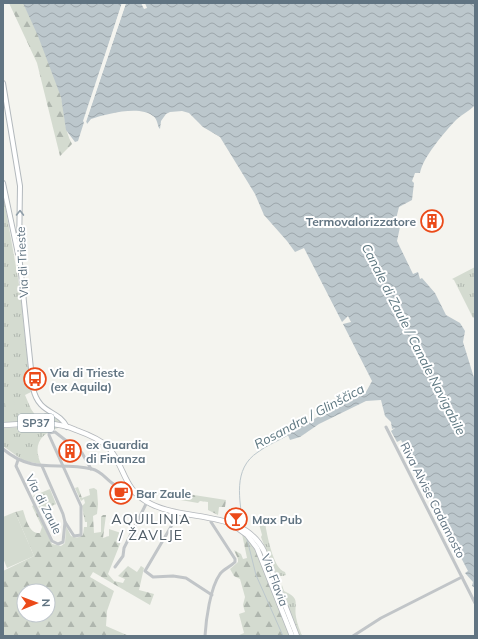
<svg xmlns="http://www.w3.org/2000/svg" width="478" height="639" viewBox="0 0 478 639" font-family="Mulish,sans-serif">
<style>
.grass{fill:url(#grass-tufts)}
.forest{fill:url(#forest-firs);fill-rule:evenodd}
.pitch{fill:#d4dbd0}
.water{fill:url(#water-waves)}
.pier{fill:#f4f4ef}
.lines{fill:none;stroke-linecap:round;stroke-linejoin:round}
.stream{stroke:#bcc7cc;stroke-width:1}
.secondary-casing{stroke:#b3b9bd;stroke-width:6}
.primary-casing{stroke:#b4b8bc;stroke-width:6}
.street{stroke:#c1c5c8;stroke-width:3}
.secondary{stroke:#fff;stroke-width:4}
.primary{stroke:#fff;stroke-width:4.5}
.oneway{stroke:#909ea8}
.labels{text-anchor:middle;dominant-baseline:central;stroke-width:4;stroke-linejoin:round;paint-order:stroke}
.shield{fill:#fff;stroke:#909ea8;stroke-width:1}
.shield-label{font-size:11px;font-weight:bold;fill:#617482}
.poi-label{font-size:12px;font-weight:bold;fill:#617482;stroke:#fff;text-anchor:start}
.street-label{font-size:12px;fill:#617482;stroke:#fff}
.water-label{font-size:13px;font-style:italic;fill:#5d7780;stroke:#fff}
.quarter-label{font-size:14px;letter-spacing:1px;fill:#505d67;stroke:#fff}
</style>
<defs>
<pattern id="grass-tufts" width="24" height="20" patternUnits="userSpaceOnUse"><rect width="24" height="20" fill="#d4dbd0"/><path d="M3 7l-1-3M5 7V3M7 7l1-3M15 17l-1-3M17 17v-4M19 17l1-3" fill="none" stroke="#afb6ae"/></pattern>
<pattern id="forest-firs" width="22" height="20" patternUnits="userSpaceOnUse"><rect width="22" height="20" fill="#d4dbd0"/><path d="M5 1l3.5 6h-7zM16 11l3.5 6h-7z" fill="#afb6ae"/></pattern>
<pattern id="water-waves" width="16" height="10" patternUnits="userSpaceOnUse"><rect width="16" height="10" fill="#bcc7cc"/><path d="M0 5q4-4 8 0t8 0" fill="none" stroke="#9ca6ab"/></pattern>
</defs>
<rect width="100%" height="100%" fill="#f4f4ef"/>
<g class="grass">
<path d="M3,193l17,97 11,102 -6,3 6,14 7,10 7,-6 12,5 4,5 -24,-2 -33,2v5l42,-2 15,1c-20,6 -29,17 -20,37l-17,-3 -21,-15z"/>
<path d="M475,267v50l-2,1 -19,-38 -2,-1z"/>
<path d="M50,489l6,15 -15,7 -8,-15z"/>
<path d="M265,523c2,11 8,46 20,49l1,3c-4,2 -9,1 -12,-3l-13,-35 1,-2 -3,-11z"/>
<path d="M282,585l2,6c17,8 10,11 12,26 1,7 4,13 6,19h-3l-18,-45z"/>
</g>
<g class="forest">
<path d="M9,3h14c15,28 30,64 38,94 4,16 3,33 11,47l-12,12 -23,-93z"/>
<path d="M78,487l4,11 8,-3 -1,-6 5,-1 3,2 1,14 -1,10 -4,2 1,17 7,-1v-15l2,-2h3l-3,23 6,-2v-7l15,5 -16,40 6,7 9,2 2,-4 -7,-3 10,-10 9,6 4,-6 3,2 -5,22 15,4 -4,11 -57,-33 -3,5 24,14 -7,20 -1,15 23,10h-126v-65l31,-15 -19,-44 8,-2c3,9 6,24 17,23l2,-6 -10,-21 2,-1 18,39 9,2 4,-3 1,-17 5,10c4,2 8,2 12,-1l1,-8h3v-5h-2l-3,-16 3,-3 -1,-4 -3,2 -6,-13zM24,591h24v24h-24z"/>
<path d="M168,491l58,9 -1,7h-6l-1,8 -10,-5v-8l-8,-1 -2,2 -35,-6z"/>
<path d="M242,534l8,7 6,9 34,86h-53l7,-3 -5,-19 6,-2 -2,-7 2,-8 -5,-18 -6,-3 -4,-7 8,-7v-3l-4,-9 7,4 2,5 4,-1z"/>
</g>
<g class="pitch">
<path d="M11,393l5,16 -9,3 -4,-17z"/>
<path d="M15,512l19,44 -27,12 -4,-10v-41z"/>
</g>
<g class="water">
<path d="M23,3h99l-44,138 -3,1 -9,-12 -5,-33 -23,-61z"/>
<path d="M126,3h15l3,6 3,-1 -2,-5h330v102c-5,6 -13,9 -19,15 -12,13 -33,37 -36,53h-5l-3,8 2,2 -2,17 -13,7 -3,12 4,8 -3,14 16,33 5,-2 2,7 2,-1 13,15 11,22 14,8 5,8 -2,11 12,39v207l-3,-2 1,-4 -8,-9 3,-2 -33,-63 -1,-8 -11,-15 -22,-45 -4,2 -6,-11 4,-3 -3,1 -1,-7 -6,-6 -4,-16 -15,1 -47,23 -19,13 -10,3 -3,-7 79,-41 6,-11 -29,-57 8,-2 -3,-6 -6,6 -38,-74 -9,4 -8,-11 -23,-26 -9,-21 -35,-57 -17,-10 -14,-14 -7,-2 -12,1 -4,2 -5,7 -1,8c-3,-3 -2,-10 -7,-13 -13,-11 -47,-2 -62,3l-4,5 -1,-2z"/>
</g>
<path class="pier" d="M122,3h2l-1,3 1,-3h2l-40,118 1,3h-2l-2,-3z"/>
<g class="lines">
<g class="stream">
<path d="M243,526c-3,-26 -11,-57 15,-74 9,-7 20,-11 30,-17"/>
<path d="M247,539l9,36 27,61"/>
</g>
<g class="secondary-casing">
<g id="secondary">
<path d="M3,83l17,103 -1,68 14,134c6,27 25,21 34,39"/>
<path d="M3,183l15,71"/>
</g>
</g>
<g class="primary-casing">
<g id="primary">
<path d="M4,425c24,-1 49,-5 72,5 11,4 24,9 32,17 18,20 14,43 43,57 36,18 92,5 113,47l33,85"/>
<path d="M236,527l11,8 10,13 35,88"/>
</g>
</g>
<g class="street">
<path d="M386,427l89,176"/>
<path d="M3,449c31,26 54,12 89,20 9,2 13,9 20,14 6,5 15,8 22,11"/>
<path d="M18,460l-2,6 36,75 6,3 5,-2 2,-20 -2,-8 -21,-48"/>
<path d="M179,513l-34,58 8,6 20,-1 13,2 26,17"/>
<path d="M65,522l9,14 7,-1v-29l-32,-71v-2l6,-1 27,21 9,16"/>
<path d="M115,567l8,-11 1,-8 23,-46"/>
<path d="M205,636c1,-16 5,-48 15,-62 4,-5 10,-7 15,-12v-3l-24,-37v-4"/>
<path d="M353,636l28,-18 81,-41"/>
</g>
<use href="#secondary" class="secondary"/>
<use href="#primary" class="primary"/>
</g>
<defs><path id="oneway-chevron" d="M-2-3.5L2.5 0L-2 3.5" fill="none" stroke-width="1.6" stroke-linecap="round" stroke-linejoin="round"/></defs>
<use class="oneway" href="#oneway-chevron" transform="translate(20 213) rotate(-89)"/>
<defs>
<g id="building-ring" transform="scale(1.15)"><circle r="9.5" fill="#fff" stroke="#eb4a19" stroke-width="1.5"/><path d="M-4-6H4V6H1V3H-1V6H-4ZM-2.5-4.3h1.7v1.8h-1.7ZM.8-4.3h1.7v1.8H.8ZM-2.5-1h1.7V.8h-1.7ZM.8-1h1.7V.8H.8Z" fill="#eb4a19"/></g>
<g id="bus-ring" transform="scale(1.15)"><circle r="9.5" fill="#fff" stroke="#eb4a19" stroke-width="1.5"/><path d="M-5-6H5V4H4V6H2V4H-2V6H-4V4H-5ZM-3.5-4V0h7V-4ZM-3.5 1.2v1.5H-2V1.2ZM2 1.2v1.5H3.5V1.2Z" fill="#eb4a19"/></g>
<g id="cafe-ring" transform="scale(1.15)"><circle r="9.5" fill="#fff" stroke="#eb4a19" stroke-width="1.5"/><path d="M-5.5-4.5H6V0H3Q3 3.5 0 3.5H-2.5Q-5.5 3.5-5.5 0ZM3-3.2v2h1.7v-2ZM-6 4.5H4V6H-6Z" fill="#eb4a19"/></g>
<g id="bar-ring" transform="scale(1.15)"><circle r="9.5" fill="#fff" stroke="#eb4a19" stroke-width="1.5"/><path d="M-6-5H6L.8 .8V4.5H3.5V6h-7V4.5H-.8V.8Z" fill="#eb4a19"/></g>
</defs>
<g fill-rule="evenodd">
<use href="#building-ring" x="432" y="221"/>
<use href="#bus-ring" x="35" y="379"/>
<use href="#building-ring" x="70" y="451"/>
<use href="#cafe-ring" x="121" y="493"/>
<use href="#bar-ring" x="236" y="519"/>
</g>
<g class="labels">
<rect class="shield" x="18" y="414" width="36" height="18" rx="3"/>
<g class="shield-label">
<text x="36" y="423">SP37</text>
</g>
<g class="poi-label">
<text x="416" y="221" text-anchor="end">Termovalorizzatore</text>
<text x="50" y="372">Via di Trieste<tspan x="50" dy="14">(ex Aquila)</tspan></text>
<text x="86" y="444">ex Guardia<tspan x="86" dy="14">di Finanza</tspan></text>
<text x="136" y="493">Bar Zaule</text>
<text x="252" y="519">Max Pub</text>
</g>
<g class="street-label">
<text transform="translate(22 262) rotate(-93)">Via di Trieste</text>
<text transform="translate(433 500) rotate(63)">Riva Alvise Cadamosto</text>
<text transform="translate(44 504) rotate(63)">Via di Zaule</text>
<text transform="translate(275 580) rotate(69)">Via Flavia</text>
</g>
<g class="water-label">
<text transform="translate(414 339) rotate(63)">Canale di Zaule / Canale Navigabile</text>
<text transform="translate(309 416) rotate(-28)">Rosandra / Glinščica</text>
</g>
<g class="quarter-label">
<text x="151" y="519">AQUILINIA<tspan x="151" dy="16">/ ŽAVLJE</tspan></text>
</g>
</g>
<rect width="478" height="639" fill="none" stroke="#617482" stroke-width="8"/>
<g transform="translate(36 603) rotate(89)"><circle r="19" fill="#ffffff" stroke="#c0c7cd"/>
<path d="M0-3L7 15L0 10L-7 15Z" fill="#eb4a19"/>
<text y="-6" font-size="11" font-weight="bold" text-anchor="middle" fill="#617482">N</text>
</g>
</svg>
